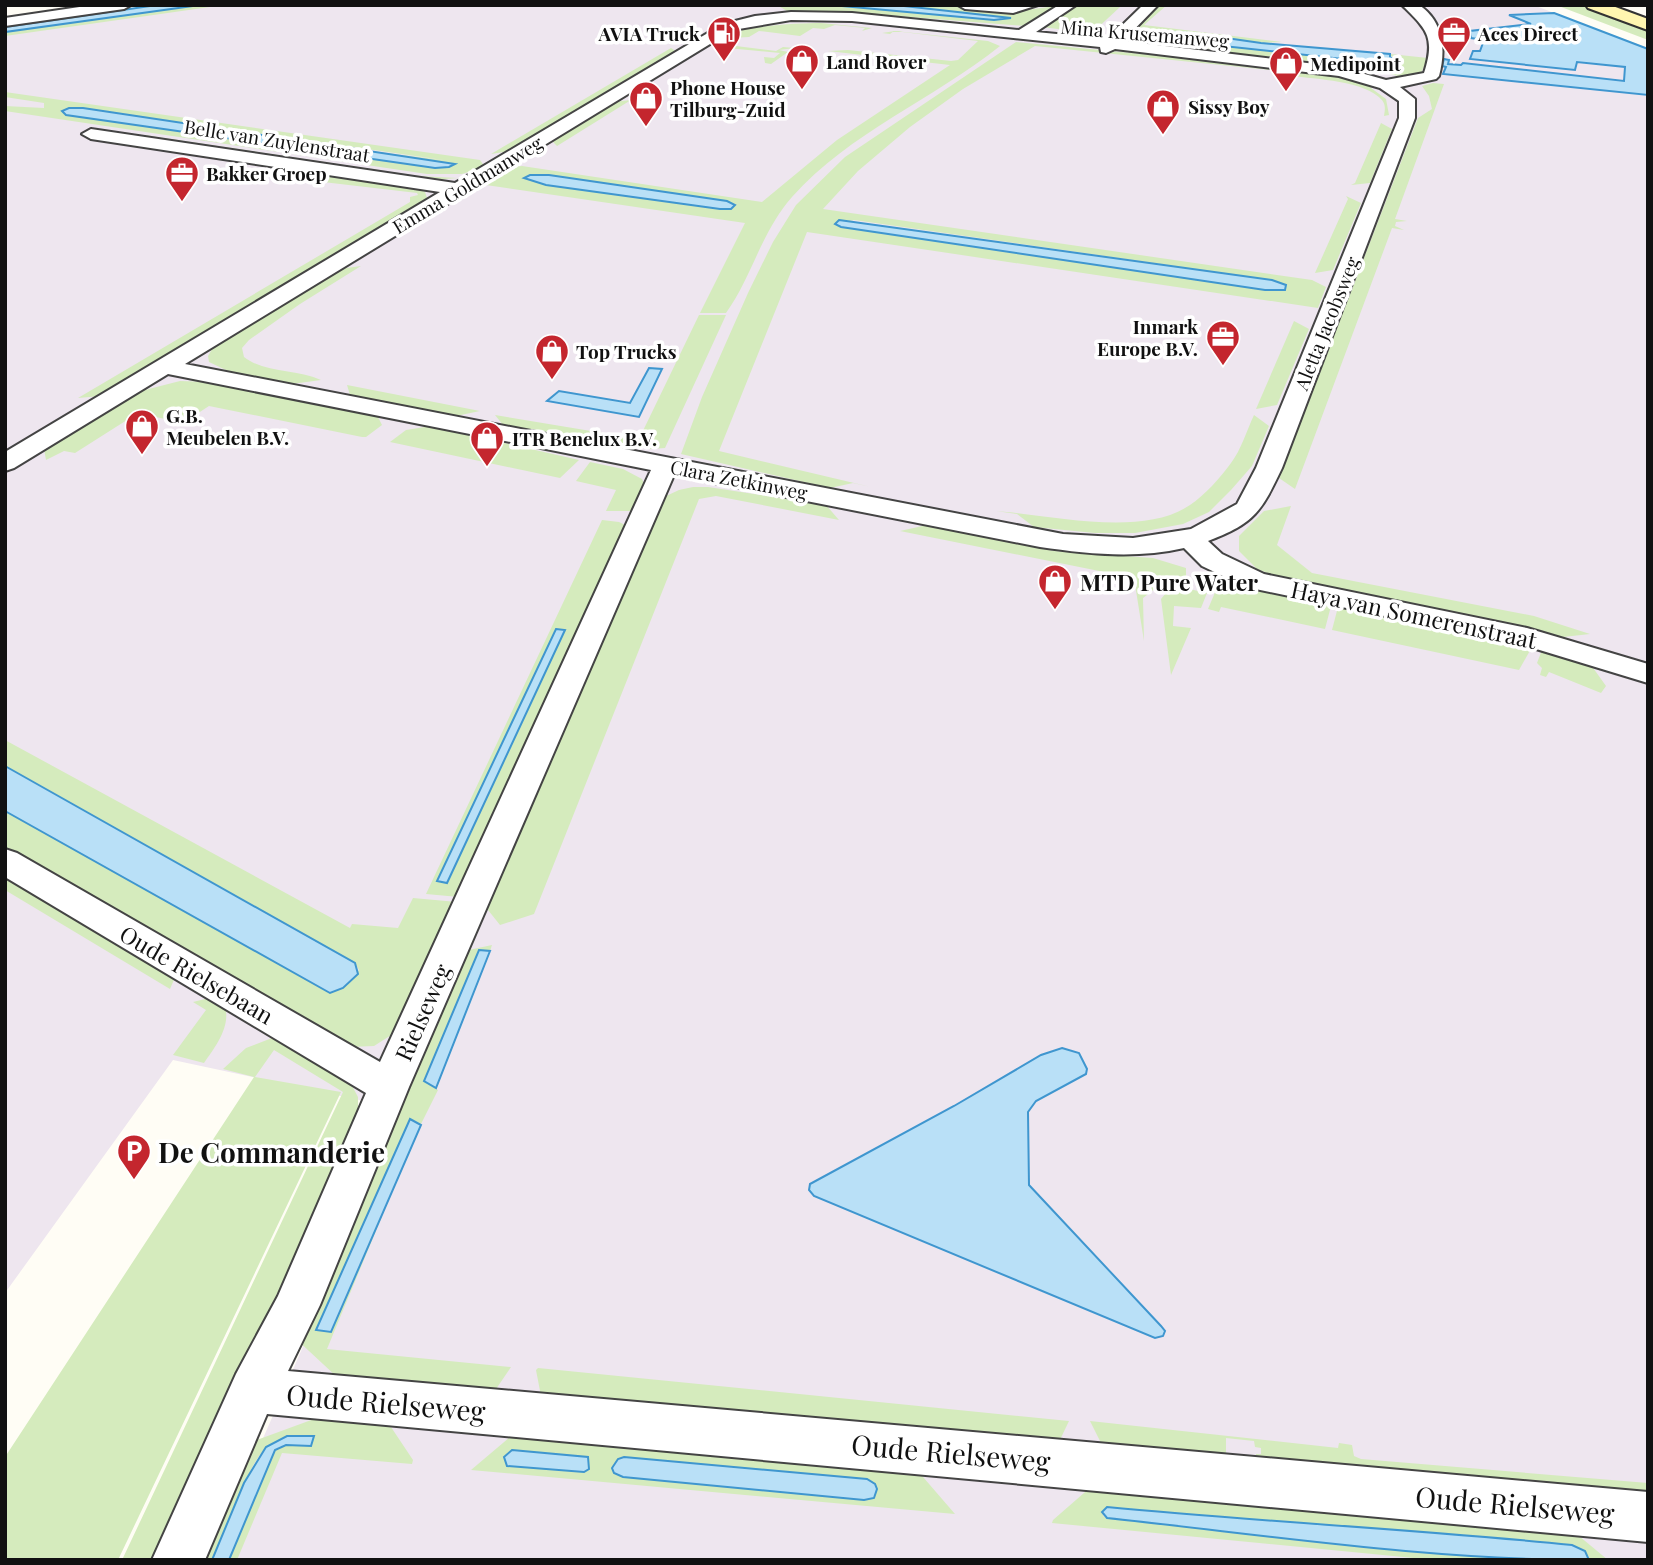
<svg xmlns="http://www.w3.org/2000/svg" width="1653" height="1565" viewBox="0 0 1653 1565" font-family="'Playfair Display',serif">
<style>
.industrial{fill:#eee6ef}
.green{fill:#d5ebbd;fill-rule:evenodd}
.water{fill:#b9e0f7;stroke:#3f96cf;stroke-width:2}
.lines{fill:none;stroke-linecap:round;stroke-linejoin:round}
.minor-casing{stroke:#444;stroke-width:4}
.secondary-casing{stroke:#333;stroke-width:4}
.minor{fill:#fff;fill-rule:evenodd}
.secondary{fill:#fff6b0;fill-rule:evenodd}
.labels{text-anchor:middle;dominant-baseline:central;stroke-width:7;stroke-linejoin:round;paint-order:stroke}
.far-poi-label{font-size:19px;font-weight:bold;fill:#111;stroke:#fff;text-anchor:start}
.far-street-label{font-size:19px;fill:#111;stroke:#fff}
.poi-label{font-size:23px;font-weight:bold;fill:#111;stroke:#fff;text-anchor:start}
.street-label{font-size:23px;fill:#111;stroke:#fff}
.near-poi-label{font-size:28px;font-weight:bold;fill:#111;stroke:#fff;text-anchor:start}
.near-street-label{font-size:28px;fill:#111;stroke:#fff}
</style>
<rect width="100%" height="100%" fill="#fffdf5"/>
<path class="industrial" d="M191,5h1342l115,43v1512h-1438l196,-450 -233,-50 -168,233v-1262z"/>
<g class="green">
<path d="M200,5h24l-219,31v-4z"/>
<path d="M777,5h54l163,15 16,-2 -115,-13h48l76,6 44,-6 -38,21 -192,-15h-46z"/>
<path d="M1075,5l45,2 -28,26 -51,-6z"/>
<path d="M1156,5h11l-23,20 138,17 -21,1 -70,-10 -33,3 230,28 6,-4 -4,-6 38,4 -8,17 -15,3 -36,-10 -133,-15 -108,-17z"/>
<path d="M1556,5h31l61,23v12z"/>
<path d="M821,23l51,5 -10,3 3,-3 -30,-3 -11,4 -11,-1 -13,8 -41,-5 -10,6 -18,1 -11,6 56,7 7,-4 12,1 -16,2 9,2 -17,12 -6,-1 -1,-6 10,1 6,-5 -53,-5 -14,-5c16,-17 82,-20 108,-20z"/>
<path d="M894,31l-4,3 -8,-1 13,-2 93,10 12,5c-66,53 -150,86 -208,151 -31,35 -40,80 -66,116h-26l45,-90 -266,-39 25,-16 18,-2 240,36 75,-62 113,-75 -122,-14 20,-1 103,11 7,-1 20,-19z"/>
<path d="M1016,42l243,23 11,5 -235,-24 -72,43 -53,38 -52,44 -35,38 489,71 14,7 -8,21 -511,-76 -88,219 152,36 -18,-4 -23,5 -149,-34 21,-57 46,-104 25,-51 23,-37 49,-48zM854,220l418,60 14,5 -6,6 -15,-1 -430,-65z"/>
<path d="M671,48l6,4 -167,99 -19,3z"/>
<path d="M1303,71l40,6 31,9 -3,2 15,11 3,16 -5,1c1,-6 2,-11 -2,-16 -16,-19 -67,-21 -90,-24l2,-4z"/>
<path d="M1433,83l11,1 -49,135 12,2 -11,1 -1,4 9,4 -12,-2 -97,261 -16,-11 139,-360 14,-9 -3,-13 -7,-10z"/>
<path d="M5,92l475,68 5,7 -23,7h-35l-422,-63v-5l39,2v-5l-39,-6zM69,108h14l367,53 -384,-49z"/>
<path d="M631,100l-74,46 -6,-6 62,-38z"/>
<path d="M1381,123l11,6 -22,54 -19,2 4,-2z"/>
<path d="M144,135l273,41 41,2 -26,2 -291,-43z"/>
<path d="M324,174l94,14 7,4 2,6 -326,198 -23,2 332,-196v-5l8,-2 -1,-2 -111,-13z"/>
<path d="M1346,196l15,7 -28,67 -18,3 33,-74z"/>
<path d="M361,266l-61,38 -51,36 -7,8 2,9c20,16 54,12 77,23l-29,4 -64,-13 -19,-9 -1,-6 6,-10 125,-77z"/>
<path d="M699,315h27l-61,133 -14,1 -148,-24 -8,-10 144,24z"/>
<path d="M1294,321l15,8 -32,76 -21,4z"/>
<path d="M180,381l30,1 167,33 5,10 -16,12h-4l-153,-31 -26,17 -45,-10 -63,40 -11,-2 -18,9 -2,-11 97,-58z"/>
<path d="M347,385l133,26 -24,5 -106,-21z"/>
<path d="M1254,415l15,11 -17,40 -21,24 -22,22 -26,12 -48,9h-40l-61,-6 -17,-13 -21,-3c55,4 146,27 194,-6 15,-10 30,-27 41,-42 10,-13 16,-33 23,-48z"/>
<path d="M431,426l148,34 -19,18 -170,-36 16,-12z"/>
<path d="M590,462l33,7 19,10 3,7 -12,25h-27l10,-21 -40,-9z"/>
<path d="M693,487h15l118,18 13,15 -123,-24 -17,3 -165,415 -34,11 -16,-20 180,-408 15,-7z"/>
<path d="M1291,506l-14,39 35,28 222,43 56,18 -27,3 -282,-59 -24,-9 -18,-18v-15l25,-25z"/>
<path d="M602,520l17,2 8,4 -168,371 -33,-3zM556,629l9,1 -118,253 -10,-2z"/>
<path d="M927,525l127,26 99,7 33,10v10l-25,6 -18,14 1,43 -10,-63 -234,-47z"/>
<path d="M1219,583l112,23 -6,23 -104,-22 -2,5 -11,-3z"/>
<path d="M1185,588l22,5 -6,15 -27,-2 -1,20 18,2 -20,47 -10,-76 5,-6z"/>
<path d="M1338,607l194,40 -13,23 -187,-40z"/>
<path d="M1542,650l49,15 15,21 -5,7 -52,-21 -3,5 -6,-2 2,-7 -5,-5z"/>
<path d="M5,740l345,188 2,-4 46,4 15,-30 44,4 -61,130 -22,14 -24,1 -345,-198v-38l325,181 17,-8 12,-14 -4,-7 -350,-197z"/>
<path d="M5,873l171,102 -6,14 -165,-99z"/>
<path d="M492,945l-2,6h-11l-55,129 14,10 -17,34 -10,-5 -2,4 -78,209 78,-181 -82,198 184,18 -17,25 -157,-15 -42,-39 169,-387z"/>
<path d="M213,997l12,9c6,21 -10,41 -21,57l-31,-8 33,-45 -13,-8z"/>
<path d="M272,1038h10l67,42 9,17v19l-201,444h-35l221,-468 -69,-42 -19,27 86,15 -223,468h-113v-103l249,-380 -31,-8 23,-21z"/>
<path d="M538,1368l531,53 -11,23 -517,-48 -5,-26z"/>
<path d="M361,1418l26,3 26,39 -1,4 -130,-11 -45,107h-8l46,-110 11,-5 25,1 3,-10c-17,-1 -33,0 -47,11 -18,14 -44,89 -55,113h-13l52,-118 63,-23z"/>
<path d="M1090,1421l248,27 1,-5 13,2 2,11 7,3 287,24v14l-392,-36v-7h5v-6l-6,-1 -1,-6 -28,-3v21l-123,-12z"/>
<path d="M516,1432l401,38 38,44 -484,-44zM624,1457l243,22 8,5 2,5 -13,11 -241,-23 -9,-4 -2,-5 6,-9z"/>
<path d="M1092,1486l481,45 35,29h-19v-3l-17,-12c-155,-15 -310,-23 -465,-38l-4,9 4,2 407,42h-80l-382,-37 1,-3z"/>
</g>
<g class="water">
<path d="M157,5h43l-195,27v-5z"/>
<path d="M831,5h64l116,13 -17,2z"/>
<path d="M1554,13l94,36v46l-205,-21 3,-7 -4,-1 2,-7 5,1 -1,4 13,1 2,-2 161,18 1,-14 -48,-5 -2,8 -105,-11 3,-8h7l4,-11 -13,-2 -1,-7 61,-7 -22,-9z"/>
<path d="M1154,32l37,1 70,10 129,11v3l5,3 -7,4 -174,-19 -62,-11z"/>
<path d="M69,108h14l372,56 -6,3 -14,1 -369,-53 -4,-4z"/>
<path d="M530,175h19l178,26 8,4 -4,4h-11l-174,-24 -22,-7z"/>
<path d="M839,220l433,60 14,5 -1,5h-20l-424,-63 -6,-3z"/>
<path d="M649,368l13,1 -23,48 -92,-16 12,-10 71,12z"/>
<path d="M556,629l9,1 -118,253 -10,-2z"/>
<path d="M5,766l350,197 3,11 -15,14 -13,5 -325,-182z"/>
<path d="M479,950l11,1 -54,137 -12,-7z"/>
<path d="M1062,1048l17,5 8,16 -1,5 -50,27 -8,11 1,73 132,141 4,5 -2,5 -8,2 -341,-142 -5,-6 1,-6 144,-78 87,-51z"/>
<path d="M410,1119l11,6 -90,207 -15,-2z"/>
<path d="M287,1436h27l-3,10 -25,-1 -11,5 -46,110h-17l32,-77 22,-36z"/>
<path d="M512,1450l76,7 1,12 -5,3 -77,-6 -3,-9z"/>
<path d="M624,1457l243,22 8,5 2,5 -3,9 -10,2 -241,-23 -9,-4 -2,-5 6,-9z"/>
<path d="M1107,1507c155,15 310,22 465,38l13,6 4,9c-161,0 -322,-25 -482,-42l-5,-6z"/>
</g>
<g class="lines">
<g class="minor-casing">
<g id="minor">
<path d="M93,5h38l-7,4 -119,17v-8z"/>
<path d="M958,5h80l-25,8 -48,-4z"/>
<path d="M1059,5h17l-40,27 72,7 35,-34h15l-35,36 217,26 46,13 38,-7c12,-37 2,-44 -22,-68h17c25,17 27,45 20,71l-3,3 -36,8 15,12v19l-133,350c-21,44 -27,55 -74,73l14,13 42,20 263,54 121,36v19l-125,-38 -277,-58 -44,-21 -18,-18c-47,11 -96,6 -144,-1l-366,-72 -265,612 -89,218 -32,66 1360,121v50l-1381,-128 -62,146h-53l84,-186 42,-78 88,-203 -361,-216v-28l12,4 363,209 271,-592 -483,-96 -154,94 -9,3v-19l435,-260 -349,-53 -9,-5 9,-5 364,54 268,-159 32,-8 36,-4 61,1 167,17zM791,20l61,1 248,26 1,5 5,1 9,-4 224,27 41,12 19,13v17l-143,350 -19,36 -46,25 -58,9 -70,-4 -878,-170 548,-334z"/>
</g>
</g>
<g class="secondary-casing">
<path id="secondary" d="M1586,5h24l38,14v11l-60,-22z"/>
</g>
<use href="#minor" class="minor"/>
<use href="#secondary" class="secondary"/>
</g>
<defs>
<g id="fuel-pin" transform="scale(1.75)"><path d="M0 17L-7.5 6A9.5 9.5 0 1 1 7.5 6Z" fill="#c4262e" stroke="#fff"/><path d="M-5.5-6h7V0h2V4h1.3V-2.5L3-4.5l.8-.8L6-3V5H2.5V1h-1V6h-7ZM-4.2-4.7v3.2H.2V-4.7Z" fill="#fff"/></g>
<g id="office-pin" transform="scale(1.75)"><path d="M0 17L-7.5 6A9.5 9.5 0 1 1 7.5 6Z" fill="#c4262e" stroke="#fff"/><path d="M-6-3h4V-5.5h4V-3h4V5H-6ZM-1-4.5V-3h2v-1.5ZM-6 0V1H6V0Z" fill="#fff"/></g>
<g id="shop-pin" transform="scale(1.75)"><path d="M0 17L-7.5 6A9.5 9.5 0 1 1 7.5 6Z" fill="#c4262e" stroke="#fff"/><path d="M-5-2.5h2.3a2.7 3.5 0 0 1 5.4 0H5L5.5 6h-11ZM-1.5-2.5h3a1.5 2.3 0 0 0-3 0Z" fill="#fff"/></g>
<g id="parking-pin" transform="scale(1.75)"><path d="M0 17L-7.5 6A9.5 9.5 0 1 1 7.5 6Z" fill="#c4262e" stroke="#fff"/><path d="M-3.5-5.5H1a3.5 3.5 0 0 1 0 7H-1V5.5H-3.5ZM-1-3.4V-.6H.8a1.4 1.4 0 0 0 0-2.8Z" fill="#fff"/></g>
</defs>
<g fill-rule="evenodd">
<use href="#fuel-pin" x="724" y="33"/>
<use href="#office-pin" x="1454" y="33"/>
<use href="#shop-pin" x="802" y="61"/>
<use href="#shop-pin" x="1286" y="63"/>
<use href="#shop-pin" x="646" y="98"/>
<use href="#shop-pin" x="1163" y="106"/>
<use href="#office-pin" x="182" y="173"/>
<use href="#office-pin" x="1223" y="337"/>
<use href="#shop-pin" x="552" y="351"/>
<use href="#shop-pin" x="142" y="426"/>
<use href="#shop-pin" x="487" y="438"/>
<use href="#shop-pin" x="1055" y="581"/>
<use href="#parking-pin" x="134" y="1151"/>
</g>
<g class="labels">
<g class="far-poi-label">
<text x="700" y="33" text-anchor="end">AVIA Truck</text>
<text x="1478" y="33">Aces Direct</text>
<text x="826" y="61">Land Rover</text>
<text x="1310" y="63">Medipoint</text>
<text x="670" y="87">Phone House<tspan x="670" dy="22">Tilburg-Zuid</tspan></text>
<text x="1188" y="106">Sissy Boy</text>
<text x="206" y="173">Bakker Groep</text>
<text x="1198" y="326" text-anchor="end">Inmark<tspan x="1198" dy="22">Europe B.V.</tspan></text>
<text x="576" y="351">Top Trucks</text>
<text x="166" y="415">G.B.<tspan x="166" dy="22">Meubelen B.V.</tspan></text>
<text x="512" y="438">ITR Benelux B.V.</text>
</g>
<g class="far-street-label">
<text transform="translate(1145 33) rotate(5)">Mina Krusemanweg</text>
<text transform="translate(277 140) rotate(9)">Belle van Zuylenstraat</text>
<text transform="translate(467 184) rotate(-31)">Emma Goldmanweg</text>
<text transform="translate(1326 323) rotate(-68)">Aletta Jacobsweg</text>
<text transform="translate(739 479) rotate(11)">Clara Zetkinweg</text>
</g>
<g class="poi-label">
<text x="1080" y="581">MTD Pure Water</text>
</g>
<g class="street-label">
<text transform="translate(1414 614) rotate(12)">Haya van Somerenstraat</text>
<text transform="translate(197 974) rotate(30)">Oude Rielsebaan</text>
<text transform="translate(422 1012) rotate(-66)">Rielseweg</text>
</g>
<g class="near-poi-label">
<text x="158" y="1151">De Commanderie</text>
</g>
<g class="near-street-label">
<text transform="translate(386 1402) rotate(5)">Oude Rielseweg</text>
<text transform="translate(951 1452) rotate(5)">Oude Rielseweg</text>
<text transform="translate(1515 1504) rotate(5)">Oude Rielseweg</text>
</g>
</g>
<rect width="1653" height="1565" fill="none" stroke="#111111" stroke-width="14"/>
</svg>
